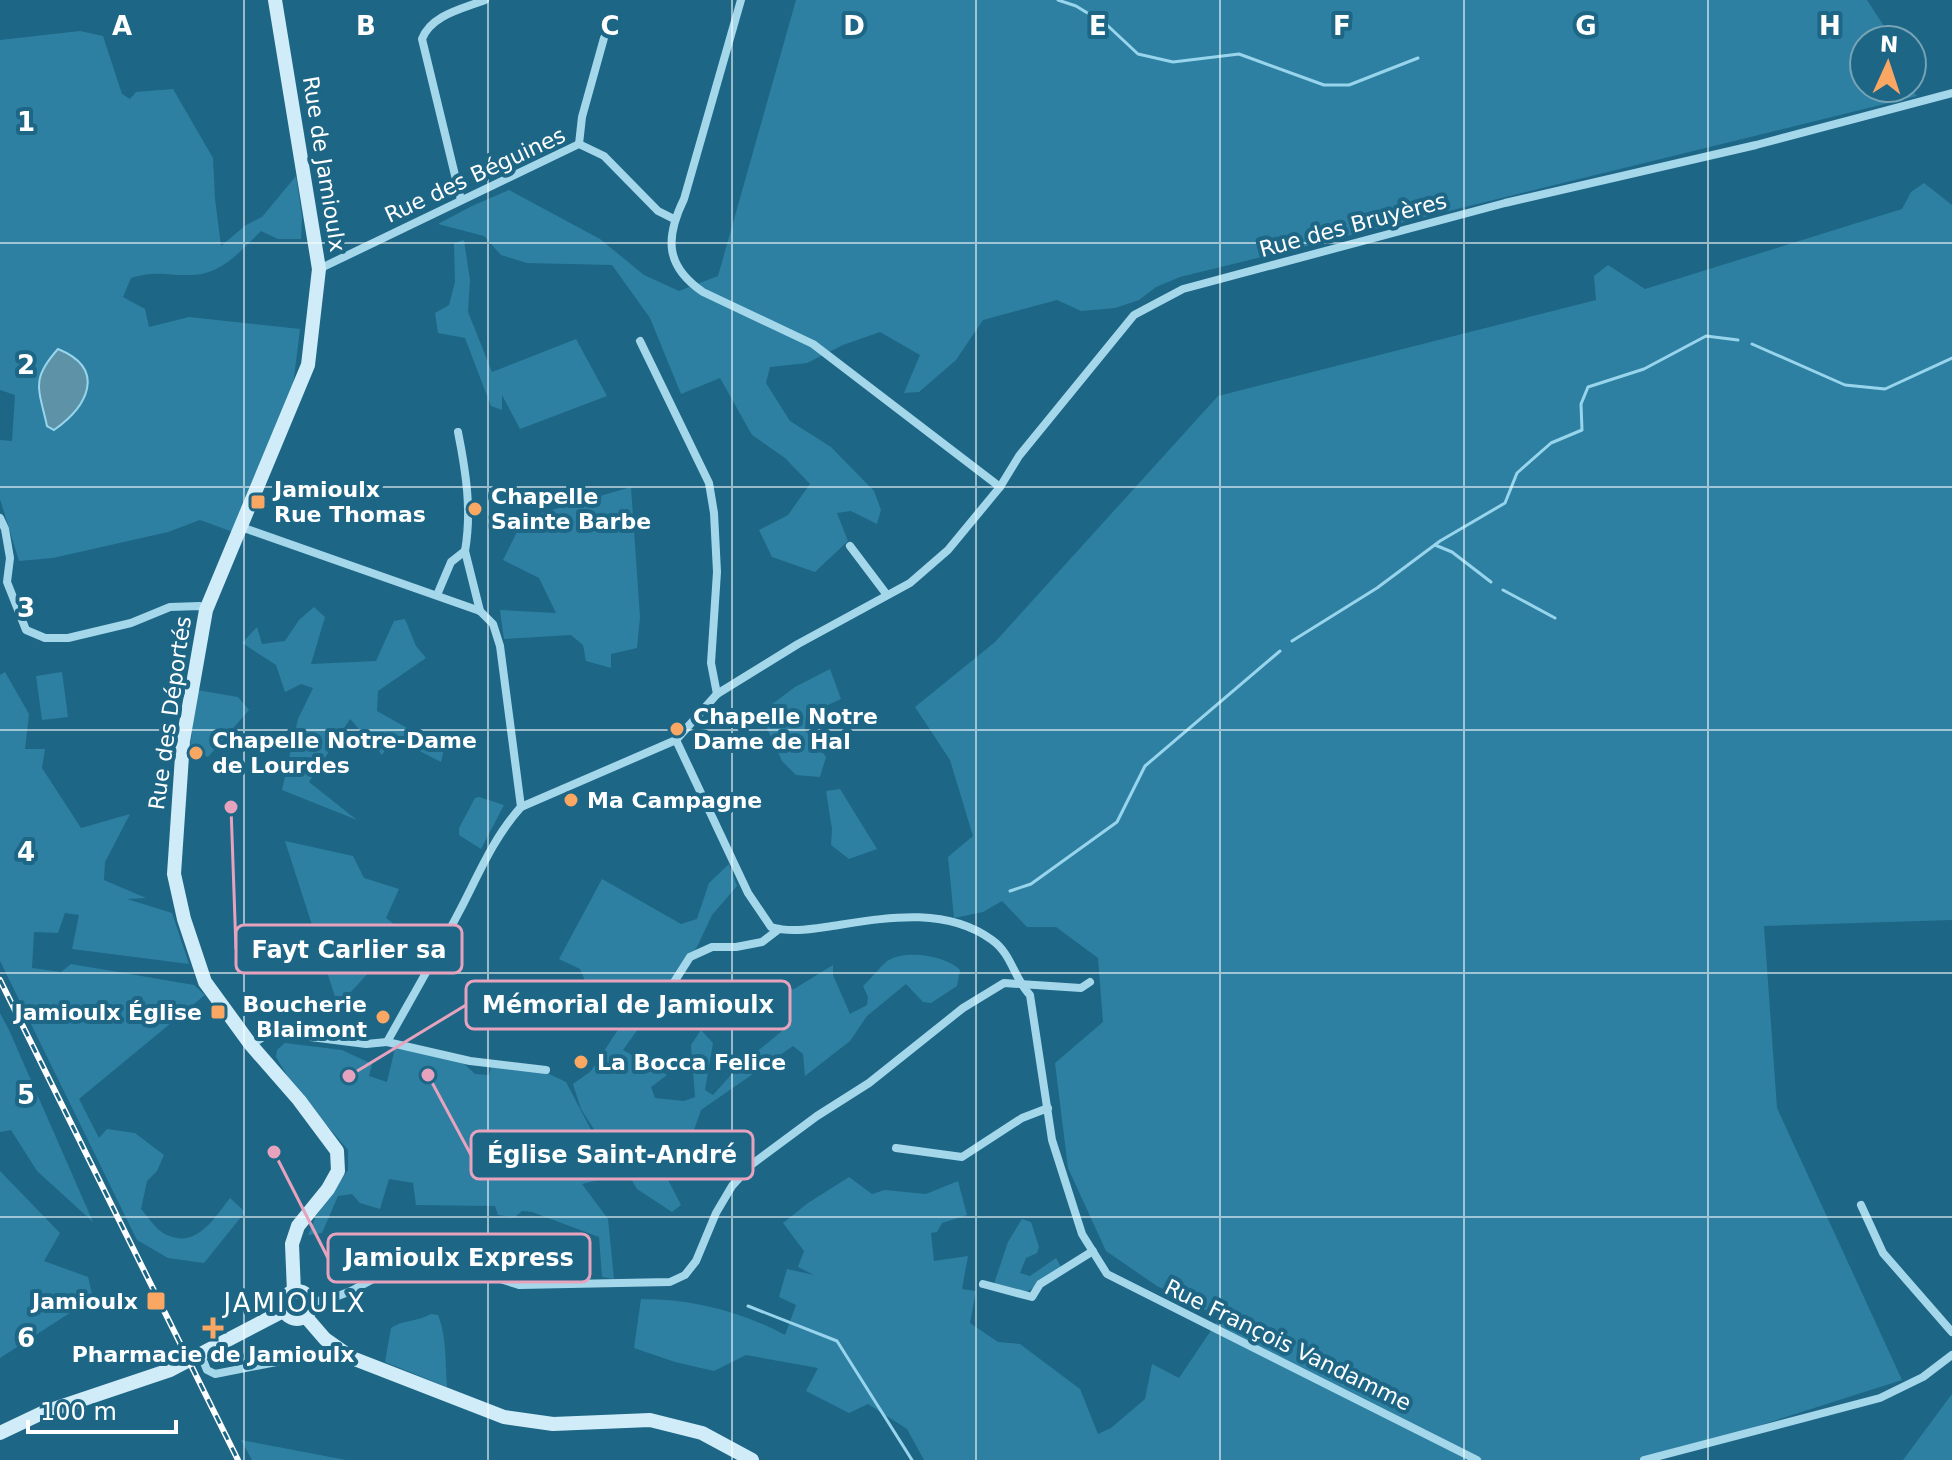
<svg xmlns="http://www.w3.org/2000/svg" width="1952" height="1460" viewBox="0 0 1952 1460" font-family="'DejaVu Sans',sans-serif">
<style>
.green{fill:#2d80a2}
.water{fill:#5d92a7;stroke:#98d5ec;stroke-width:2}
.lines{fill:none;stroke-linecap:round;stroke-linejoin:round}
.stream{stroke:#98d5ec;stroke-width:3}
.street{stroke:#a5d7eb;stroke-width:8}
.secondary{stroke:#d0ecf8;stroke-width:14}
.rail-casing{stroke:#fff;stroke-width:6}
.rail{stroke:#1d6685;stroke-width:3;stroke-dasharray:9;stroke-linecap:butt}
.grid{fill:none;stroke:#fff;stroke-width:2;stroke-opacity:0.55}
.poi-dot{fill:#faa763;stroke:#1d6685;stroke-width:3}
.labels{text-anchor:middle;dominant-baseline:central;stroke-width:8;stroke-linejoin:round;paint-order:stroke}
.street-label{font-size:22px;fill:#fff;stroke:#1d6685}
.poi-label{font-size:22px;font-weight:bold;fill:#fff;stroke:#1d6685;text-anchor:start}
.quarter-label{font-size:26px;letter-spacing:2px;fill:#fff;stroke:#1d6685}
.grid-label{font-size:26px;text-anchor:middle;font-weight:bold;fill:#fff;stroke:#1d6685;stroke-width:8;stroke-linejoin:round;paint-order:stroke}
.leader{fill:none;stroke:#e7a3bd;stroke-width:3}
.callout-dot{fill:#e7a3bd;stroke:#1d6685;stroke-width:3}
.callout{fill:#1d6685;stroke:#e7a3bd;stroke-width:3}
.callout-label{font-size:24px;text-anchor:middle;font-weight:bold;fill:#fff}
</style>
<rect width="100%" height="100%" fill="#1d6685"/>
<g class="green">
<path d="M796,0h1071l26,40h-29v48h45l8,8 -737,181 -24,10 -17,13 -24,8 -34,3 -24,-11 -74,20 -27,40 -37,32 -15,1 16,-38 -40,-23 -37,13 -36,18 -37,4 -4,16 24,38 41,26 43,44 7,19 -4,14 -26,-13 -14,2 11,28 -33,31 -43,-15 -13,-27 29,-15 22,-31 -25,-26 -33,-23 -32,-57 -39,16 -31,-76 -38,-53 -85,-2 -26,-8 -17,-19 -46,-12 34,-18 37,-16 91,49 44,36 35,16 39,-15z"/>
<path d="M80,31l23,5 19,58 8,5 6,-7 37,-3 40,69 2,41 6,47 25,-21 16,-8 34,-41 6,40 -1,23h-23l-17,-8c-18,18 -39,43 -68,44 -25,1 -35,-5 -62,3l-8,19 22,12 4,18 40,-10 111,12 -7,57 -60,146 -33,-12 -32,12 -115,26 -34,3 -19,-62v-59l12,1 3,-46 -15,-5v-350z"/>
<path d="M1924,183l28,22v715l-188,6 13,182 125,272 -251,80h-727l-17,-31 -39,-25 -19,9 -43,-22 12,-23 -72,-13 -32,16 -39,-9 -41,-14 7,-49c50,0 100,12 144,36l11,-30 -17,-8 8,-28 27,6 -16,-8 6,-16 -21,-28 25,-20 41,-26 23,17 13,-4 41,4 32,-13 9,34 -25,8 -5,9 -6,1 3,28 34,-5 -6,33 14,2 -6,32 28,19 22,2 60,45 18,45 13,-6 34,-29 7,-35 27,14 41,-61 -63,-31 -51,-35 -38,-83 -13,-105 48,-41 -5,-64 -42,-31h-29l-25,-26 -19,11 -29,6 -6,-61 25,-21 -23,-76 -35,-53 80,-65 223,-246 378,-96 -2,-24 14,-11 37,24 257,-80 9,-17z"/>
<path d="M464,240l6,40 -2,32 24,60 84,-33 31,57 -87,33 -18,-34v15l-11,-4 -26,-68 -27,-5 -3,-20 14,-8 6,-23 -1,-39z"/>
<path d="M631,487l9,130 -3,31 -26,6v14l-25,-7 -3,-16 -12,-10 -67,4 -4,-29 56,3 -17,-35 -36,-18 21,-42z"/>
<path d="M314,607l11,10 -14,47 65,-3 18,-40 11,-2 11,27 10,12 -48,33 -1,20 67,38 -3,13 -47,-24 -12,17 -32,-36 -41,63 48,38 -75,-30 16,-71 15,-31 -12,-4 -16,8 -9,-27 -34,-22 15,-16 5,17 23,-3 14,-21z"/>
<path d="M830,669l11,30 -35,16 -1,15 21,27 -6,20 -24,-2 -14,-14 -17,-37 6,-19 24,-18z"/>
<path d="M5,672l24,42 -4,35h20l-3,19 39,60 49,-14 -25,48 -1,18 42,18 -19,1 45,14 17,51 -117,-15 7,-34 -14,-2 -7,20 -24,-1 -2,36 29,4 10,-8 123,21 11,10 -126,104 20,39 8,-9 28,4 29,22 -7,16 -10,10 -6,28c6,7 14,19 22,24 32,18 50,-13 67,-35l15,14 -41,51 -36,-5 -31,-18 -137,-279v-286z"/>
<path d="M62,672l6,45 -26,3 -6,-44z"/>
<path d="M197,690l41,7 11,13 -41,47 -18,-8z"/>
<path d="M840,789l37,60 -28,10 -18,-14 1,-16 -6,-38z"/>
<path d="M479,797l25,8 -23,44 -22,-14v-7l16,-30z"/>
<path d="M285,841l68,15 11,22 35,11 -13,29 19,15 -67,73z"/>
<path d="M729,864l8,22 -25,29 -15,32 -74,103 44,25 -16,12 4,11 29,3 11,-4 -4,-52 10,-15 12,13 -8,47 8,5 24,-27 45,-37 -4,-13 -12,-15 9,-11 19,-3 39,-24v10l17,39 17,-9 1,-8 -5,-11c8,-7 15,-17 23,-24 16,-13 59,-7 74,8l-3,16 -26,17 -8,-1 -17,-18 -39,32 -17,25 -45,35 -2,-22 -10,-8 -92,64 -17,48 -18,18 15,29 -9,7 -35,-23 -17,-29 -19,-25 -6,-4 -14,-22 -8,-25 18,-13 36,-55 -32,-24 -9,-9 -6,-14 -21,-10 43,-80 79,45 16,-5 12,-36z"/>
<path d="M0,1013l9,17 84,192 -56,-51 -26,-41 -11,2z"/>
<path d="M285,1043l57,7 30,14 -3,12 18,6 8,-34 65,12 15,14 14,1 2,-8 56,6 19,9 46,88 -14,10 -16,4 26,35 6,60 -12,-2 -3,-40 -67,-25 -10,-1 -7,6 -17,-2 -3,-9 -79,-1 -3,-22 -24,-4 -9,30 -20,-6 -8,-9 -14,2 -16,37 -14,2 8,-19 32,-46v-20l-54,-63 -18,-30 1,-7z"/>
<path d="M0,1171l60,62 -16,28 44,16 5,21 -93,60z"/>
<path d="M1022,1219l9,3 8,25 -2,6 -11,5 -6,15 10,3 26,-18 6,11 -37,24 -31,-9 14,-42z"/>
<path d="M431,1314l7,1c9,22 7,48 9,72l-62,-25 6,-34c11,-8 26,-6 40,-14z"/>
<path d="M1952,1394v66h-49z"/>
<path d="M241,1440l105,20h-94z"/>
</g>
<path class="water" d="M58,349c49,20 30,57 -4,81l-7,-4c-8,-37 -17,-46 11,-77z"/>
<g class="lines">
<g class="stream">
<path d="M1058,0l18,6 31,19 31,29 35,8 66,-8 85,31h25l69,-27"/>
<path d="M1752,344l93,41 40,4 67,-31"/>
<path d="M1435,545l17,7 39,30"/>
<path d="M1503,590l52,28"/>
<path d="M1292,641l85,-53 63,-47 65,-38 12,-30 34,-30 31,-13 -1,-26 7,-17 56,-18 62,-33 32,4"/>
<path d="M1010,891l21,-7 86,-62 28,-56 135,-115"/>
<path d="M748,1306l89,35 75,119"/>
</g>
<g class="street">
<path d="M741,0l-57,199c-19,39 -19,67 19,93l110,52 187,143"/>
<path d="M579,144l3,-27 22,-79"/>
<path d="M461,200l-39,-161c9,-24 40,-30 63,-39"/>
<path d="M319,269l260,-125 25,12 54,55 16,8"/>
<path d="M640,341l69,142 5,30 3,59 -6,91 6,31"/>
<path d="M0,518l5,11 5,29 -3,24 19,48 19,8h23l63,-15 39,-16 30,-1 6,4"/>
<path d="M241,527l239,84 13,13 7,22 21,161"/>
<path d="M850,546l37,49"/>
<path d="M465,551l15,60"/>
<path d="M437,595l14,-33 14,-11c7,-40 1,-79 -7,-119"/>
<path d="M676,740l72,153 23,34c20,6 40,2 61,-1 53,-8 113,-20 160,14 20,14 22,39 38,55l22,145 30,94 25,40 370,186"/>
<path d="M648,1023l42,-66 22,-10h24l26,-5 17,-13"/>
<path d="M387,1042l83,19 76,9"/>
<path d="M251,1045l20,-13 95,12 21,-2c24,-43 49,-86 72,-130 19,-36 34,-74 62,-105l155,-67 41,-46 81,-50 112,-61 38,-33 52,-63 19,-31 115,-141 49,-26 322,-86 251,-58 196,-52"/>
<path d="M896,1148l66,9 60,-39 26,-10"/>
<path d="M1861,1205l22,48 69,79"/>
<path d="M983,1284l49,13 8,-13 53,-33"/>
<path d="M311,1302l19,-3 21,-8 48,-26 25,-4 26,2 69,22 151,-3 15,-7 11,-14 20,-48 16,-27 19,-21 66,-49 52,-33 94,-75 41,-25 77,5 9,-6"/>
<path d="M201,1355l6,15 8,4 123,-24"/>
<path d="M1644,1460l236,-62 43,-21 29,-22"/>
</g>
<g class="secondary">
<path d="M275,0l44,269 -11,96 -102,245 -23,131 -9,133 10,45 21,63 46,63 48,55 38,51 1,20 -10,18 -30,37 -6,18 2,48"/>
<circle cx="297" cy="1305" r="14"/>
<path d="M306,1317l19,22 27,19 152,59 49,7 97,-4 52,13 50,27"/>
<path d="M0,1433l42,-20 128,-43 113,-59"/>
</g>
<g class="rail-casing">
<path id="rail" d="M0,980l238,480"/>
</g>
<use href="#rail" class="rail"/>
</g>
<path class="grid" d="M244,0v1460M488,0v1460M732,0v1460M976,0v1460M1220,0v1460M1464,0v1460M1708,0v1460M0,243h1952M0,487h1952M0,730h1952M0,973h1952M0,1217h1952"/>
<g class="poi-dot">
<rect x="250" y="494" width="16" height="16" rx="4"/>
<circle cx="475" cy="509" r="8"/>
<circle cx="677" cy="729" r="8"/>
<circle cx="196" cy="753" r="8"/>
<circle cx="571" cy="800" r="8"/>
<rect x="210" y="1004" width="16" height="16" rx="4"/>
<circle cx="383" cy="1017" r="8"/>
<circle cx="581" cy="1062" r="8"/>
<rect x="146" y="1291" width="20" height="20" rx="4"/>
<path d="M209 1316h8v8h8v8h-8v8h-8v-8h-8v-8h8z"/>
</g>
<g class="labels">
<g class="street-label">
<text transform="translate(324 164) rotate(81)">Rue de Jamioulx</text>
<text transform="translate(475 175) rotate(-25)">Rue des Béguines</text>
<text transform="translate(1353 225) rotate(-15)">Rue des Bruyères</text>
<text transform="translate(170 713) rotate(-82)">Rue des Déportés</text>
<text transform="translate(1288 1345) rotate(26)">Rue François Vandamme</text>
</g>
<g class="poi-label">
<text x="274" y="489">Jamioulx<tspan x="274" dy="25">Rue Thomas</tspan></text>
<text x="491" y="496">Chapelle<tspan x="491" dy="25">Sainte Barbe</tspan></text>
<text x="693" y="716">Chapelle Notre<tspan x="693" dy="25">Dame de Hal</tspan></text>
<text x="212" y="740">Chapelle Notre-Dame<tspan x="212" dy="25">de Lourdes</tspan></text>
<text x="587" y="800">Ma Campagne</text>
<text x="367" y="1004" text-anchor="end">Boucherie<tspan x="367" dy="25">Blaimont</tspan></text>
<text x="202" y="1012" text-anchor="end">Jamioulx Église</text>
<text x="597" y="1062">La Bocca Felice</text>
<text x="138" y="1301" text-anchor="end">Jamioulx</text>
<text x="213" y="1354" text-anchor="middle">Pharmacie de Jamioulx</text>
</g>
<g class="quarter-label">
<text x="295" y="1303">JAMIOULX</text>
</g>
</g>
<g class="grid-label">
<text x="122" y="35">A</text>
<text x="366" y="35">B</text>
<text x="610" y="35">C</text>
<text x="854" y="35">D</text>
<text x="1098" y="35">E</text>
<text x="1342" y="35">F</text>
<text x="1586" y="35">G</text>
<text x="1830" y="35">H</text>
<text x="26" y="131">1</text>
<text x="26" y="374">2</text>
<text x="26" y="617">3</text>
<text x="26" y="861">4</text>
<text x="26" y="1104">5</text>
<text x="26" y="1347">6</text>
</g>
<path class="leader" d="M231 807L236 949M349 1076L466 1005M428 1075L471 1155M274 1152L328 1258"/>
<g class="callout-dot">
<circle cx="231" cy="807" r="8"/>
<circle cx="349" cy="1076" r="8"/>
<circle cx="428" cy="1075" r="8"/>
<circle cx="274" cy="1152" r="8"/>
</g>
<g class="callout">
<rect x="236" y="925" width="226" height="48" rx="8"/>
<rect x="466" y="981" width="324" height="48" rx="8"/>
<rect x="471" y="1131" width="282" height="48" rx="8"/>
<rect x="328" y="1234" width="262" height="48" rx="8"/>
</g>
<g class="callout-label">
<text x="349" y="958">Fayt Carlier sa</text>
<text x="628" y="1013">Mémorial de Jamioulx</text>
<text x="612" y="1163">Église Saint-André</text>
<text x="459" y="1266">Jamioulx Express</text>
</g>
<g transform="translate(1888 64) rotate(3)"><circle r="38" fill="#1d6685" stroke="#77a3b6" stroke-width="2"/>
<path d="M0-6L14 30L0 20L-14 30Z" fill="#faa763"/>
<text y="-12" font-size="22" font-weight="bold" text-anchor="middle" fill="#ffffff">N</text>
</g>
<path d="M28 1420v12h148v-12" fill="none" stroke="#ffffff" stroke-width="4"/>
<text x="40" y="1420" font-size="24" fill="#ffffff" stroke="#1d6685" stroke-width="6" paint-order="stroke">100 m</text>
</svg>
